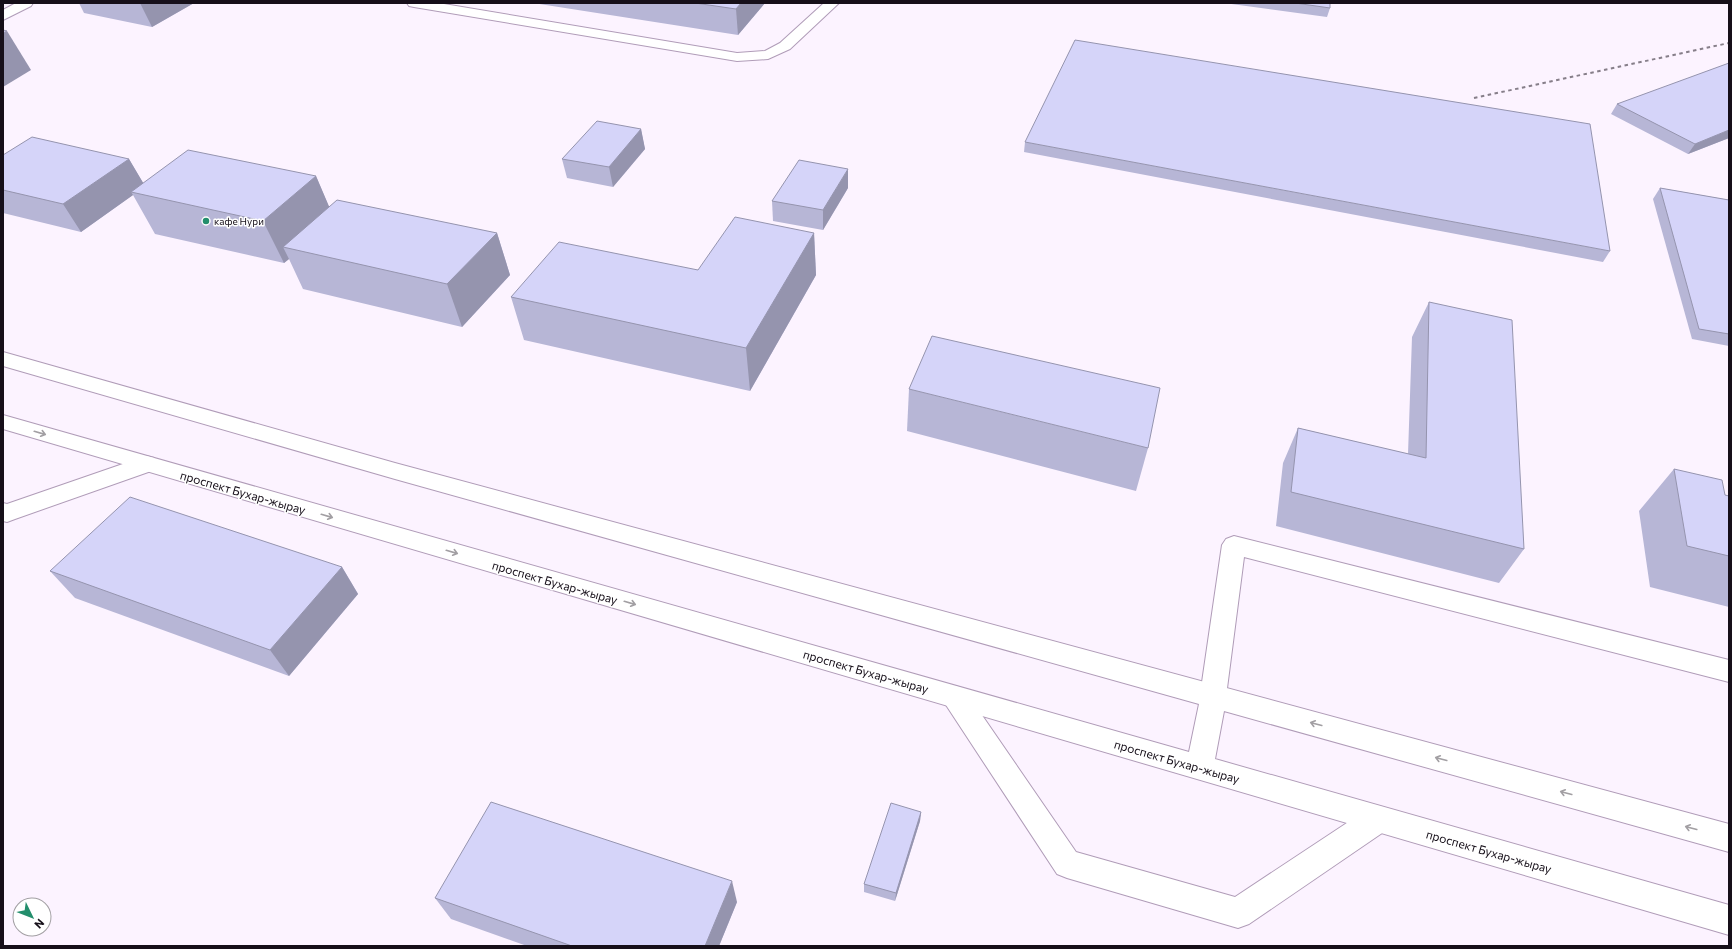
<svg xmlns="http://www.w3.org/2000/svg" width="1732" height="949" viewBox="0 0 1732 949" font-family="Commissioner,sans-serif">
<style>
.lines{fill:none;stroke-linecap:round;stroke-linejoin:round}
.minor-casing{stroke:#b09cb8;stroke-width:2}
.major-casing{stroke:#b09cb8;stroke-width:2}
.minor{fill:#fff;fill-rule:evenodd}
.major{fill:#fff;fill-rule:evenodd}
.rail{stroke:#867e89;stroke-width:2;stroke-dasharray:3.5 3.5;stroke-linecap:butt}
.wall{fill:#b7b6d6}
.shaded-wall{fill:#9594ae}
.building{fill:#d5d4f9;stroke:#9594ae}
.oneway{stroke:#a29fa3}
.poi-dot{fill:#238e6c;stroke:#fff;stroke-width:1.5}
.labels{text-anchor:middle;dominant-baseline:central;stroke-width:3;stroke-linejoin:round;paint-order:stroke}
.far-poi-label{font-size:10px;fill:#160f19;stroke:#fff;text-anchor:start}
.street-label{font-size:12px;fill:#160f19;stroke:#fff}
</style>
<rect width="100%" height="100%" fill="#fcf3ff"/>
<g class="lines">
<g class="minor-casing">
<g id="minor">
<path d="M16,3h17l-2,3 -28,14v-10z"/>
<path d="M407,3h31l299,50 28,-2 15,-8 44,-40h15l-49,46 -22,10 -31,2 -323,-54 -5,-1z"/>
<path d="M146,456l8,2 3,6 -3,6 -139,49 -8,3 -4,-1v-18l4,1z"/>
<path d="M1234,536l495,124v22l-485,-125 -18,139 -4,8 -9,3 -9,-3 -4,-8 22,-151 4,-6z"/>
<path d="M955,686l9,3 112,163 159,45 133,-88 10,-3 10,3 4,10 -4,10 -139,95 -11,4 -171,-50 -10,-4 -111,-169 -4,-8 4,-8z"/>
</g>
</g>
<g class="major-casing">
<path id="major" d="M3,352l392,111 1334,361v28l-505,-141 -9,48 514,146v30l-1726,-506v-14l1186,337 10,-48 -804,-225 -392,-113z"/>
</g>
<use href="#minor" class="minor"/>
<use href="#major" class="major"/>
<path class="rail" d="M1474,98l255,-55"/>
</g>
<g class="wall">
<path d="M79,3h115l-42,24 -68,-14z"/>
<path d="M533,3h232l-27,32z"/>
<path d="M1224,3h106v5l-3,9z"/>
<path d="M1617,104l112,34 -41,16 -77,-40z"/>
<path d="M641,129l4,20 -32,38 -46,-9 -5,-19z"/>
<path d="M1025,142l585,109 -7,11 -579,-110z"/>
<path d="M3,155l126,4 14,24 173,-7 13,31 168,26 13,42 -48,52 -159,-38 -14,-30 -5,4 -129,-29 -22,-39 -52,37 -78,-19z"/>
<path d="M848,188l-25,42 -50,-9 -1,-20z"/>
<path d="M1660,188l69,12v146l-37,-7 -39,-140z"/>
<path d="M814,233l2,42 -66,116 -226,-51 -13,-43 187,-27z"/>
<path d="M1429,302l95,247 -25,34 -223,-57 7,-63 15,-35 110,26 4,-117z"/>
<path d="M909,389l239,59 -12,43 -229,-60z"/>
<path d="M1674,469l51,26 4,1v111l-79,-20 -11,-76z"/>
<path d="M342,567l16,27 -69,82 -214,-78 -25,-27z"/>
<path d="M921,812l-1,9 -25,80 -31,-9v-8z"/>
<path d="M435,898l302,4 -18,44h-192l-76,-27z"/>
</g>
<g class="shaded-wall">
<path d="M140,3h54l-42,24z"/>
<path d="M741,3h24l-27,32 -2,-26z"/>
<path d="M7,31l24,39 -28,17v-54z"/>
<path d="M641,129l4,20 -32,38 -4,-20z"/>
<path d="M1729,130v8l-41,16 7,-10z"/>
<path d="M129,159l16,27 -14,6 2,3 -52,37 -18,-28z"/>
<path d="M848,169v19l-25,42v-20z"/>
<path d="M316,176l18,42 -51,29 6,12 -5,4 -21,-42z"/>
<path d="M497,233l13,42 -48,52 -15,-43z"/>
<path d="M814,233l2,42 -66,116 -4,-43z"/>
<path d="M342,567l16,27 -69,82 -19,-26z"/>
<path d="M921,812l-1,9 -25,80 1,-8z"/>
<path d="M732,881l5,21 -18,44h-14z"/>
</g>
<g class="building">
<path d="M695,3h46l-5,6z"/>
<path d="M1295,3h35v5z"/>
<path d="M3,30l4,1 -4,2z"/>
<path d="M1075,40l515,84 20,127 -585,-109z"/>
<path d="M1729,63v67l-34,14 -78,-40z"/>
<path d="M597,121l44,8 -32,38 -47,-8z"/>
<path d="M32,137l97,22 -66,45 -60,-14v-35z"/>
<path d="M188,150l128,26 -53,45 -132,-29z"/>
<path d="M799,160l49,9 -25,41 -51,-9z"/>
<path d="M1660,188l69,12v134l-30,-5z"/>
<path d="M337,200l160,33 -50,51 -164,-37z"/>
<path d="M735,217l79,16 -68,115 -235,-51 48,-55 139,28z"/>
<path d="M1429,302l83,18 12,229 -233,-57 7,-64 128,30z"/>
<path d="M932,336l228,52 -12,60 -239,-59z"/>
<path d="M1674,469l48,11 3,15 4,1v60l-42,-10z"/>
<path d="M130,497l212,70 -72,83 -220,-79z"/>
<path d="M491,802l241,79 -27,65h-133l-137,-48z"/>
<path d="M891,803l30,9 -25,81 -32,-9z"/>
</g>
<defs><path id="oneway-shaft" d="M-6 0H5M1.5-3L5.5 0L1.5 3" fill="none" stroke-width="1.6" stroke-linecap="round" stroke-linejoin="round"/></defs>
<g class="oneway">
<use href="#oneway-shaft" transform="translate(40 433) rotate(16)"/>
<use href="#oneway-shaft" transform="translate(327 516) rotate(16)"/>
<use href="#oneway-shaft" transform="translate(452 552) rotate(16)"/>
<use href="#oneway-shaft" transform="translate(630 603) rotate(16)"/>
<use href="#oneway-shaft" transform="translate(1316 724) rotate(-165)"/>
<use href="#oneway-shaft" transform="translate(1441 759) rotate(-165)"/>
<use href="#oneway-shaft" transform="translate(1566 793) rotate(-165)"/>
<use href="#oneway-shaft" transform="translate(1691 828) rotate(-165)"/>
</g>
<circle class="poi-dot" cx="206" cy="221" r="4"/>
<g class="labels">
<g class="far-poi-label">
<text x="214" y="221">кафе Нури</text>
</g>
<g class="street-label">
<text transform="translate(243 492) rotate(16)">проспект Бухар-жырау</text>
<text transform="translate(555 582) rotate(16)">проспект Бухар-жырау</text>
<text transform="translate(866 671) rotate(16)">проспект Бухар-жырау</text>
<text transform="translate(1177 761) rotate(16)">проспект Бухар-жырау</text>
<text transform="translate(1489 851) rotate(16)">проспект Бухар-жырау</text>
</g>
</g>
<rect width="1732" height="949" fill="none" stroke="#160f19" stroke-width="8"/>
<g transform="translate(32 917) rotate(133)"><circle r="19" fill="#ffffff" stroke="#a29fa3"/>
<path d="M0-3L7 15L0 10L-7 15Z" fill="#238e6c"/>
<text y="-6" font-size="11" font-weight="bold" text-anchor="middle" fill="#160f19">N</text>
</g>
</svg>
